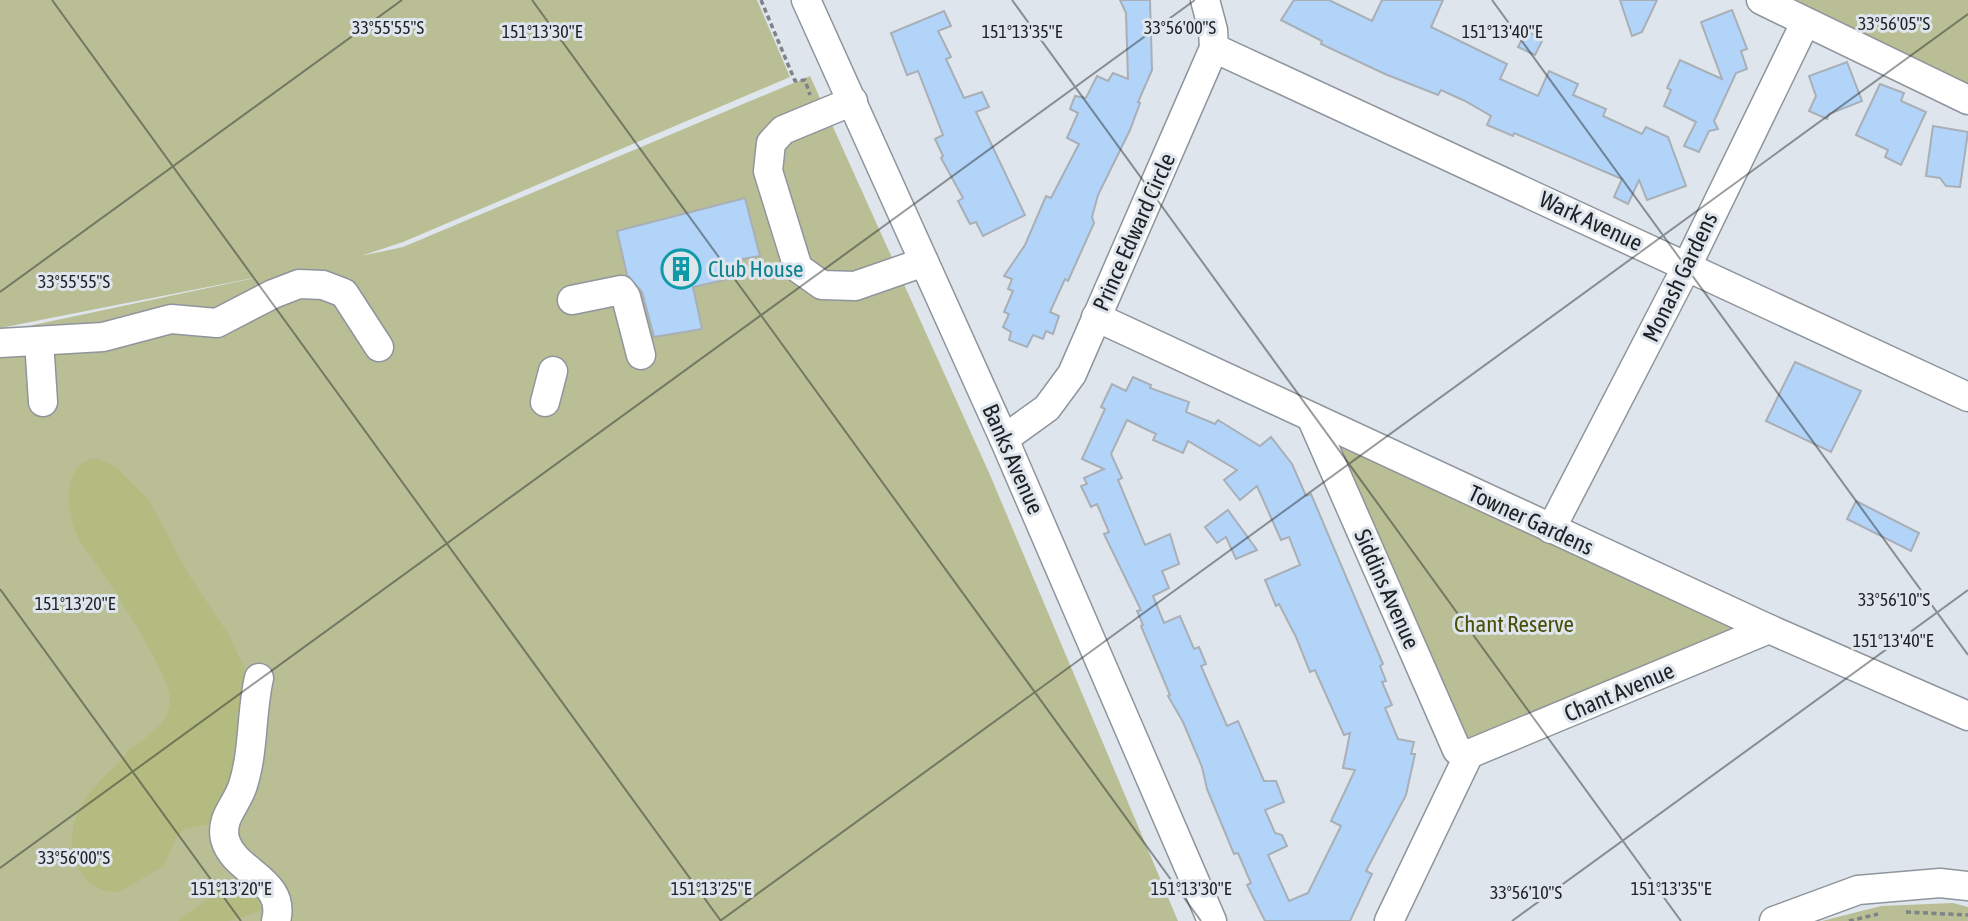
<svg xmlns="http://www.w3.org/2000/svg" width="1968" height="921" viewBox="0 0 1968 921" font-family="'Asap Condensed',sans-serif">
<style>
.green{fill:#b9be94}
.forest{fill:#b4bb81}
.building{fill:#b2d4f9;stroke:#a8afb6;stroke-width:2;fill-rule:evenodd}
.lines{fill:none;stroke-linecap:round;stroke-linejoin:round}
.minor-casing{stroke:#8e959c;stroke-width:31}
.path{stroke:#7e8388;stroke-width:3.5;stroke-dasharray:5 3.5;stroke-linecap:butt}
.minor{stroke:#fff;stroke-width:28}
.ticks{fill:none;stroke:#202326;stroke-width:2;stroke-opacity:0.45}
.labels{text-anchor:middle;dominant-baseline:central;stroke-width:6;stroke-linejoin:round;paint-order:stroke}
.street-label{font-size:23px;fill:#202326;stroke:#dee5ec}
.culture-label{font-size:23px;fill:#0d838f;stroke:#dee5ec;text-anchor:start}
.park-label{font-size:23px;fill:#4a4f08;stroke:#dee5ec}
.ticks-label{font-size:18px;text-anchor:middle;fill:#202326;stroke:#dee5ec;stroke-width:6;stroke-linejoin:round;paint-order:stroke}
</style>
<rect width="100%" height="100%" fill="#dee5ec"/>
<g class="green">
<path d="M0,0h757l33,77 -387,165 -42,14 42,-9 407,-171 180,399 188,446h-1178v-589l259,-55 -259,51z"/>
<path d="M1761,0h207v100z"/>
<path d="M1311,417l458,212 -300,125z"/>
<path d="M1953,903l15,4v14h-146l59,-15z"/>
</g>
<g class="forest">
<path d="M97,458l19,9 32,32 41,76 40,60 21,45 -12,104 -27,40 -26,5 -9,9 -13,28 -43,26c-17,1 -32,-7 -40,-21 -23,-44 8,-82 40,-109 4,-4 5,-9 9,-12 19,-14 46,-29 40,-57 -4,-24 -53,-102 -70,-125 -8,-12 -18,-22 -23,-35 -10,-25 -14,-71 21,-75z"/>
<path d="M242,873l11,4 11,33 -36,11h-50z"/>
</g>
<g class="building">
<path d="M1120,0h30l2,70 -14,32 2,1 -10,27 -32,65 -6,22 2,6 -26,58 -3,-2 -15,33 9,4 -6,18 -7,-3 -3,8 -10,-4 -6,12 -18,-7 2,-8 -8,-5 6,-13 -5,-2 9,-21 -5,-2 4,-10 -8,-3 21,-31 21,-49 5,2 28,-54 -12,-6 11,-25 -8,-4 5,-13 11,2 11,-22 11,5 5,-8 15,6 -2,-66z"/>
<path d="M1294,0h35l43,21 10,-21h61l-12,27 76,37 -7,15 38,17 11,-25 29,13 -5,11 33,14 -3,7 39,18 4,-7 22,10 18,49 -39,14 -8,-20 -11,24 -14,-7 8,-18 -108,-46 -1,3 -26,-11 4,-9 -26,-15 -24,-11 -3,5 -53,-21 -64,-30 1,-3 -41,-21z"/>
<path d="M1620,0h37l-15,32 -10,4z"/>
<path d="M1732,10l15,39 -6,2 6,18 -11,4 -22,48 4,8 -9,2 -10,21 -15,-6 12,-24 -32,-16 7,-16 -4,-2 13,-28 42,19 -21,-57z"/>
<path d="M944,11l7,15 -13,5 13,26 -5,2 18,39 18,-6 7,15 -13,5 49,103 -42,21 -7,-14 -6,2 -12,-23 5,-3 -22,-40 2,-2 -8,-17 8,-4 -25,-64 -11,4 -16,-42z"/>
<path d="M1526,31l17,8 -8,16 -17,-8z"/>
<path d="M1847,62l15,39 -33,13 -2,5 -18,-8 7,-15 -7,-20z"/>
<path d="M1880,84l24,9 -3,8 25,11 -25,53 -16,-8 3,-7 -32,-15z"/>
<path d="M1933,126l35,6 -8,55 -14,-1 -6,-8 -14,-2z"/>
<path d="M745,198l15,58 -24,4 2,17 -45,10 9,42 -48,8 -12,-45 -15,-17 -10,-44z"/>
<path d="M1795,362l66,29 -30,61 -65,-31z"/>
<path d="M1133,377l18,8 -1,3 39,14 -3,10 29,12 3,-4 42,26 11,-9 21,27 14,32 5,-2 72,170 -3,2 6,15 -4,1 10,23 -7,3 13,31 16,3 -3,12h4l-9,41 -40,76 6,3 -22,47h-85l-18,-36 4,-2 -13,-30 -4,1 -27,-65 -5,-22 -19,-45 -15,-26 2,-1 -29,-69 2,-1 -6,-14 4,-1 -37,-76 5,-2 -12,-28 -6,3 -10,-21 6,-2 -3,-6 20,-9 -22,-10 23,-50 -4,-2 11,-23 14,7zM1127,420l29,14 -3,6 30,13 5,-12 49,29 -13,10 16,20 17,-14 24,54 8,-3 11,28 -35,15 11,26 3,-2 17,33 14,35 5,-2 29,65 6,-2 -7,35 12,2 -24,51 10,5 -33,67 -19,8 -21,-46 19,-9 -5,-11 -7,-2 -10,-23 19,-8 -8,-21h-12l-26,-60 -11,5 -26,-60 5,-2 -7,-17 -5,2 -14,-33 -16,7 -11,-27 16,-8 -7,-17 17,-7 -9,-30 -25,11 -27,-65 4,-2 -11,-24z"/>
<path d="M1856,501l63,32 -8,18 -64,-32z"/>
<path d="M1228,510l29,40 -21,9 -10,-22 -9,6 -12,-16z"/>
</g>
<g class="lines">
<g class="minor-casing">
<g id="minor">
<path d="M806,0l198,439 208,482"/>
<path d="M1761,0l207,100"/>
<path d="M1214,48l754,349"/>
<path d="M853,101l-70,29 -12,13 -3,28 30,97 24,17 33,1 69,-24"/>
<path d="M572,300l49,-10 5,7 15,58"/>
<path d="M1096,317l673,312 199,87"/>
<path d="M39,341l4,61"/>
<path d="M0,343l103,-6 68,-18 46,4 56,-29 26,-10 24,1 21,8 35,54"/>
<path d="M545,402l8,-31"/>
<path d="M1311,417l146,333 12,4"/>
<path d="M1004,439l43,-31 25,-34 142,-326 -1,-18 -8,-30"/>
<path d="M1551,529l136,-263 118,-243"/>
<path d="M259,678c-8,34 -5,73 -16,107 -6,20 -23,32 -18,54 9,34 62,40 51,82"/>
<path d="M1469,754l300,-125"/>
<path d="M1389,921l80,-167"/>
<path d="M1774,921l84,-31 82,-7 28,3"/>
</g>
</g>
<g class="path">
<path d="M761,0l34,81 10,-1 5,15"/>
<path d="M1906,912l62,3"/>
<path d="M1849,921l29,-7"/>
</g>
<use href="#minor" class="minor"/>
</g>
<path class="ticks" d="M52,0l669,921M532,0l669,921M1012,0l669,921M1492,0l476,655M0,292l402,-292M0,589l241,332M0,868l1195,-868M720,921l1248,-907M1512,921l456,-331"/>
<defs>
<g id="building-ring" transform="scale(2.0125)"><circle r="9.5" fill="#dee5ec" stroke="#0f9aa8" stroke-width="1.5"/><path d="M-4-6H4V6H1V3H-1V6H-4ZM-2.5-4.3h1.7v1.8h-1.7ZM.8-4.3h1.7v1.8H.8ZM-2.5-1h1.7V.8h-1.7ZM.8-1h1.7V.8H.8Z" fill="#0f9aa8"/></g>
</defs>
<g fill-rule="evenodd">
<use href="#building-ring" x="681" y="269"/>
</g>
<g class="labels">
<g class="street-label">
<text transform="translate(1591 221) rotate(25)">Wark Avenue</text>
<text transform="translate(1134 232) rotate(-66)">Prince Edward Circle</text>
<text transform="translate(1680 277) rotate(-64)">Monash Gardens</text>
<text transform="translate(1013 459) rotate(66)">Banks Avenue</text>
<text transform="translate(1531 520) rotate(25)">Towner Gardens</text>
<text transform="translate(1387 589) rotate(66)">Siddins Avenue</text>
<text transform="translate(1619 692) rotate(-23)">Chant Avenue</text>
</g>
<g class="culture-label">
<text x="708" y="269">Club House</text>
</g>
<g class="park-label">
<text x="1514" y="624">Chant Reserve</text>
</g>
</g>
<g class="ticks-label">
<text x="1894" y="30">33°56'05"S</text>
<text x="388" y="34">33°55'55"S</text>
<text x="1180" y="34">33°56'00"S</text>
<text x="542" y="38">151°13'30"E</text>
<text x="1022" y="38">151°13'35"E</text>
<text x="1502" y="38">151°13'40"E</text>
<text x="74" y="288">33°55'55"S</text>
<text x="1894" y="606">33°56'10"S</text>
<text x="75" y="610">151°13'20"E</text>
<text x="1893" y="647">151°13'40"E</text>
<text x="74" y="864">33°56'00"S</text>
<text x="231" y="895">151°13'20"E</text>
<text x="711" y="895">151°13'25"E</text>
<text x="1191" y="895">151°13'30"E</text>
<text x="1671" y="895">151°13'35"E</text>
<text x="1526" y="899">33°56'10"S</text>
</g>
</svg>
